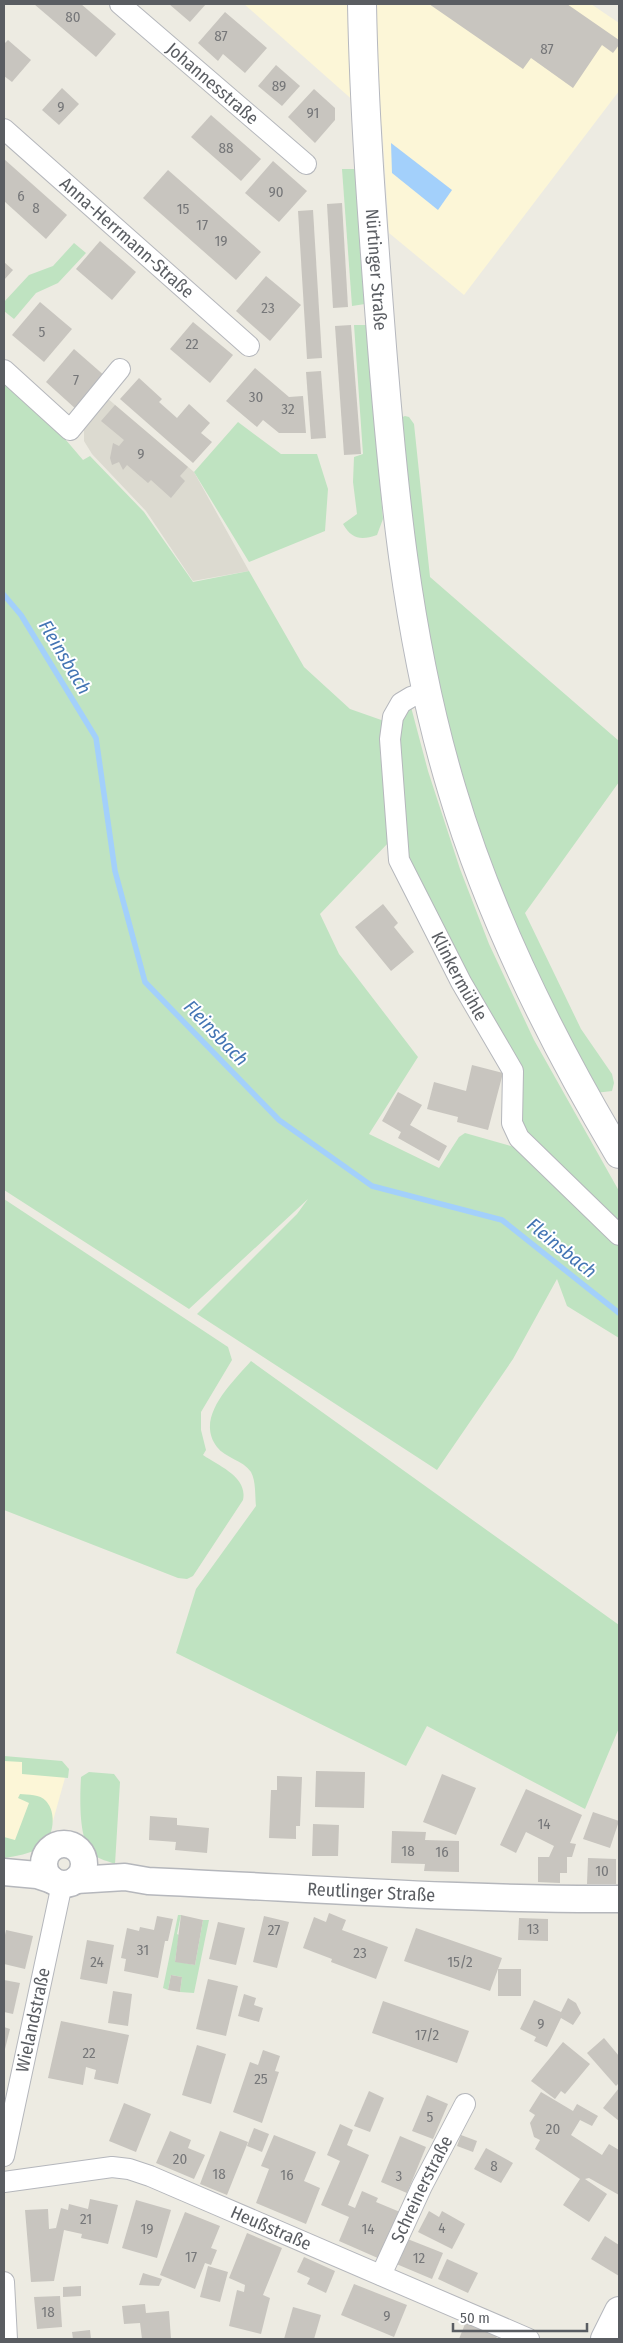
<svg xmlns="http://www.w3.org/2000/svg" width="623" height="2343" viewBox="0 0 623 2343" font-family="'Fira Sans Condensed',sans-serif">
<style>
.commercial{fill:#fcf6d7}
.education{fill:#dcdad0}
.green{fill:#bfe3c1}
.water{fill:#a3d0fb}
.lines{fill:none;stroke-linecap:round;stroke-linejoin:round}
.stream{stroke:#a3d0fb;stroke-width:5.5}
.building{fill:#c8c5bf}
.minor-casing{stroke:#b5b7bc;stroke-width:22}
.tertiary-casing{stroke:#b5b7bc;stroke-width:29}
.secondary-casing{stroke:#b6b8be;stroke-width:30}
.minor{stroke:#fff;stroke-width:20}
.tertiary{stroke:#fff;stroke-width:26}
.secondary{stroke:#fff;stroke-width:28}
.labels{text-anchor:middle;dominant-baseline:central;stroke-width:4;stroke-linejoin:round;paint-order:stroke}
.number-label{font-size:15px;fill:#767779}
.street-label{font-size:18px;fill:#5a5d62;stroke:#fff}
.water-label{font-size:19px;font-style:italic;fill:#4475b4;stroke:#fff}
</style>
<rect width="100%" height="100%" fill="#edebe2"/>
<g class="commercial">
<path d="M244,4h347l28,19v68l-155,204 -75,-62 -7,-107z"/>
<path d="M4,1758l64,9 -17,61 -47,27z"/>
</g>
<path class="education" d="M107,398l87,74 55,99 -56,10 -47,-70 -54,-57 -8,-13v-13z"/>
<g class="green">
<path d="M342,169h15l8,135 -13,2z"/>
<path d="M74,243l12,10 -28,30 -22,10 -22,26 -10,-8v-9l25,-27 24,-9z"/>
<path d="M354,325h13l16,194 -6,16c-15,5 -25,5 -34,-11l14,-10 -4,-32 1,-25 9,-3z"/>
<path d="M4,376l50,50 29,34 7,-4 54,56 49,70 56,-11 55,96 46,42 37,13 -7,30 10,89 -70,73 19,40 79,103 -49,77 70,34 20,-31 6,-4 53,15 101,92v98l-52,-32 -10,-27 -44,80 -76,111 -240,-156 100,-100 11,-15 -119,110 -185,-119z"/>
<path d="M405,416l4,1 5,7 16,153 189,164v41l-94,131 56,116 31,45 2,9 -2,8 -17,2 -81,-165 -50,-133 -44,-191 -20,-186z"/>
<path d="M238,422l43,32h36l11,35 -3,42 -76,31 -55,-90z"/>
<path d="M411,707l17,64 32,98 29,75 45,96 85,151v30l-89,-81 -9,-16 -2,-49 -113,-218 -14,-97 13,-52z"/>
<path d="M4,1199l224,148 4,13 -31,52v18l5,20 -3,5c16,11 45,22 40,45l-50,76 -6,3 -9,-1 -174,-68z"/>
<path d="M251,1361l368,264v103l-34,81 -158,-83 -21,40 -230,-113 20,-64 60,-83c-1,-9 0,-25 -5,-34 -8,-12 -26,-14 -34,-25 -23,-30 16,-65 34,-86z"/>
<path d="M4,1756l58,5 7,8 -1,9 -46,-4v-12l-18,-1z"/>
<path d="M89,1772l25,2 6,8 -5,82c-7,-3 -15,-4 -22,-10 -15,-13 -13,-58 -12,-77z"/>
<path d="M20,1794c8,1 20,0 26,7 11,12 8,36 -5,46 -11,7 -25,9 -37,11v-21l11,3 14,-37 -11,-5z"/>
<path d="M178,1915h3l-4,19 2,1 -4,26 20,4 8,-45h6l-15,73 -14,-1 2,-15 -11,-2 -3,15 -5,-2z"/>
</g>
<path class="water" d="M391,143l61,47 -14,20 -46,-37z"/>
<g class="lines">
<path class="stream" d="M4,595l17,20 75,123 19,133 30,111 134,138 93,66 130,34 117,93"/>
</g>
<g class="building">
<path d="M34,4h47l35,30 -20,23z"/>
<path d="M169,4h37l-16,18z"/>
<path d="M429,4h138l52,36v5l-6,8 -11,-8 -29,43 -42,-30 -8,11z"/>
<path d="M225,12l42,36 -22,25 -22,-19 -5,7 -20,-18z"/>
<path d="M8,40l23,20 -19,22 -8,-6v-32z"/>
<path d="M276,65l24,21 -18,20 -24,-20z"/>
<path d="M62,88l17,16 -20,21 -17,-15z"/>
<path d="M314,89l21,19v12l-20,23 -27,-26z"/>
<path d="M211,115l50,44 -20,22 -50,-44z"/>
<path d="M4,159l63,56 -21,24 -42,-38z"/>
<path d="M273,161l34,30 -28,31 -34,-29z"/>
<path d="M168,170l93,82 -25,28 -93,-82z"/>
<path d="M342,203l6,104 -15,1 -6,-104z"/>
<path d="M313,210l9,148 -15,1 -9,-148z"/>
<path d="M100,241l36,31 -24,28 -36,-31z"/>
<path d="M4,262l9,8 -9,10z"/>
<path d="M266,276l35,29 -31,36 -34,-30z"/>
<path d="M40,302l32,27 -28,33 -32,-27z"/>
<path d="M193,322l40,33 -23,28 -40,-34z"/>
<path d="M351,325l10,129 -17,1 -9,-129z"/>
<path d="M74,349l32,28 -29,33 -31,-28z"/>
<path d="M255,368l34,29 14,-1 3,37h-27l-16,-13 -6,7 -31,-26z"/>
<path d="M321,371l5,67 -15,1 -5,-67z"/>
<path d="M139,378l23,21 -3,3 18,16 12,-14 21,19 -9,10 11,9 -19,21 -73,-64z"/>
<path d="M115,405l73,62 -8,9 5,5 -14,17 -20,-18 -3,3 -21,-18 -4,5 -4,-8 -7,3 -2,-7 3,-15 6,3 5,-6 -23,-19z"/>
<path d="M383,904l15,19 -4,4 20,25 -23,19 -36,-44z"/>
<path d="M472,1065l31,8 -15,57 -31,-8 1,-5 -31,-8 7,-27 32,9z"/>
<path d="M398,1092l24,13 -12,20 37,21 -8,15 -41,-23 3,-6 -19,-11z"/>
<path d="M316,1771l49,1 -1,36 -49,-1z"/>
<path d="M442,1774l34,14 -20,47 -33,-13z"/>
<path d="M277,1776l25,1 -2,49h-4v13l-27,-1 2,-48h6z"/>
<path d="M526,1789l56,26 -12,28 6,1 -4,13h-5v16h-7v10l-22,-1v-25h11l5,-11 -28,-14 -10,21 -16,-8z"/>
<path d="M593,1812l26,9 -9,27 -27,-9z"/>
<path d="M150,1816l27,2v7l32,3 -2,25 -32,-3 1,-8 -27,-2z"/>
<path d="M313,1824l26,1 -1,31h-26z"/>
<path d="M392,1831l34,1 -1,8 34,1v31l-35,-1 1,-7 -34,-1z"/>
<path d="M588,1858l28,1v25h-29z"/>
<path d="M329,1913l17,7 -4,10 46,17 -12,32 -45,-17 1,-3 -29,-11 11,-31 12,5z"/>
<path d="M181,1915l22,5 -8,45 -20,-3z"/>
<path d="M157,1916l16,3 -5,22h-3l-7,37 -34,-7 2,-12 -5,-1 6,-30 12,3 1,-4 14,3z"/>
<path d="M264,1916l25,6 -12,46 -24,-6z"/>
<path d="M519,1918l29,1v22l-30,-1z"/>
<path d="M218,1922l27,6 -9,37 -27,-6z"/>
<path d="M416,1928l86,30 -12,33 -86,-30z"/>
<path d="M6,1930l27,6 -8,33 -21,-5v-24z"/>
<path d="M87,1940l27,5 -7,39 -27,-5z"/>
<rect x="498" y="1969" width="23" height="27"/>
<path d="M171,1975l11,2 -2,15 -12,-2z"/>
<path d="M208,1979l30,7 -12,50 -30,-7z"/>
<path d="M4,1980l16,3 -7,31 -9,-2z"/>
<path d="M113,1991l19,3 -4,32 -20,-3z"/>
<path d="M244,1994l12,4 -2,7 9,3 -4,14 -21,-6z"/>
<path d="M568,1998l8,5 5,10 -8,12 -12,-7 -14,29 -13,-6 2,-4 -16,-8 14,-29 27,12z"/>
<path d="M383,2001l86,30 -12,32 -85,-30z"/>
<path d="M61,2021l68,14 -11,49 -24,-5 2,-9 -10,-3 -3,18 -35,-7z"/>
<path d="M4,2027l6,2 -6,24z"/>
<path d="M604,2038l15,18v27l-3,3 -29,-33z"/>
<path d="M563,2042l27,22 -25,30 -4,-3 -6,8 -24,-18z"/>
<path d="M197,2045l29,9 -15,50 -29,-9z"/>
<path d="M263,2050l17,6 -5,15 4,1 -17,51 -29,-11 17,-50 8,3z"/>
<path d="M619,2088v33l-16,-13z"/>
<path d="M369,2091l15,7 -14,34 -16,-6z"/>
<path d="M541,2092l32,19 4,-7 21,12 -6,10 -12,-6 -9,15 31,20 7,-11 10,6v45l-30,-17 -4,1 22,15 -18,28 -26,-17 17,-26 -45,-30 5,-9 -6,-3 -4,-14 5,-8 -6,-4z"/>
<path d="M427,2095l21,9 -15,35 -21,-8z"/>
<path d="M124,2103l27,11 -15,38 -27,-11z"/>
<path d="M340,2124l13,6 -6,15 22,10 -21,50 7,3 7,-17 16,7 -2,4 24,10 -20,47 -41,-18 10,-24 -28,-12 19,-44 -13,-6z"/>
<path d="M254,2128l15,6 -7,18 -15,-6z"/>
<path d="M170,2131l21,9 -3,8 17,7 -11,24 -38,-16z"/>
<path d="M220,2131l28,11 -21,53 -27,-11z"/>
<path d="M274,2135l42,17 -12,29 16,7 -14,36 -50,-21 13,-34 -8,-3z"/>
<path d="M461,2135l16,6 -4,11 -16,-6z"/>
<path d="M400,2136l26,11 -19,46 -26,-11z"/>
<path d="M486,2148l27,15 -12,20 -27,-14z"/>
<path d="M90,2199l28,6 -10,39 -27,-6 1,-4 -18,-4 -10,51 -23,1 -6,-72 23,-1 1,20 7,-1 5,-20 7,2 1,-6 19,5z"/>
<path d="M136,2200l35,10 -14,48 -35,-10z"/>
<path d="M429,2211l10,6 3,-6 23,13 -13,25 -34,-17z"/>
<path d="M185,2212l35,14 -9,22 6,2 -6,15 -6,-2 -10,26 -35,-14z"/>
<path d="M247,2233l35,15 -19,47 7,3 -9,36 -32,-8 8,-36 7,2 1,-7 -16,-7z"/>
<path d="M605,2236l14,9v31l-28,-17z"/>
<path d="M405,2238l38,15 -11,26 -38,-16z"/>
<path d="M304,2257l31,14 -9,22 -19,-9 3,-6 -13,-6z"/>
<path d="M447,2259l31,14 -10,20 -30,-14z"/>
<path d="M208,2266l20,6 -8,30 -20,-5z"/>
<path d="M143,2273l19,6 -3,7 -20,-1z"/>
<path d="M354,2284l53,21 -13,32 -53,-22z"/>
<path d="M81,2286v10l-18,1v-10z"/>
<path d="M60,2296l2,31 -25,2 -3,-32z"/>
<path d="M145,2304l1,9 23,-2 2,28h-29l-2,-16 -16,1 -2,-18z"/>
<path d="M293,2307l28,8 -7,24h-30z"/>
<path d="M467,2319l32,12 -3,8h-37z"/>
<path d="M90,2330l1,9h-18l-1,-7z"/>
</g>
<g class="lines">
<g class="minor-casing">
<g id="minor">
<path id="s1" d="M120,4l186,160"/>
<path id="s2" d="M4,129l245,217"/>
<path d="M4,370l66,60 50,-61"/>
<path id="s3" d="M426,692l-15,5 -10,6 -8,14 -3,22 9,121 62,122 52,89 -1,52 7,15 100,97"/>
<path id="s4" d="M4,2156l58,-272"/>
<path id="s5" d="M4,2182l108,-15 17,2 21,7 379,163"/>
<path id="s6" d="M381,2275l41,-89 43,-82"/>
<path d="M4,2282l3,57"/>
</g>
</g>
<g class="tertiary-casing">
<g id="tertiary">
<circle cx="64" cy="1864" r="20"/>
<path d="M4,1872l33,3 15,5"/>
<path id="s7" d="M76,1880l49,-3 23,4c157,7 314,19 471,18"/>
</g>
</g>
<g class="secondary-casing">
<g id="secondary">
<path id="s8" d="M362,4c2,106 10,212 18,317 12,158 26,317 72,469 38,128 99,250 167,364"/>
<path d="M605,2339l14,-28"/>
</g>
</g>
<use href="#minor" class="minor"/>
<use href="#tertiary" class="tertiary"/>
<use href="#secondary" class="secondary"/>
</g>
<g class="labels">
<g class="number-label">
<text x="73" y="17">80</text>
<text x="221" y="36">87</text>
<text x="547" y="49">87</text>
<text x="279" y="86">89</text>
<text x="61" y="107">9</text>
<text x="313" y="113">91</text>
<text x="226" y="148">88</text>
<text x="276" y="192">90</text>
<text x="21" y="196">6</text>
<text x="36" y="208">8</text>
<text x="183" y="209">15</text>
<text x="202" y="225">17</text>
<text x="221" y="241">19</text>
<text x="268" y="308">23</text>
<text x="42" y="332">5</text>
<text x="192" y="344">22</text>
<text x="76" y="380">7</text>
<text x="256" y="397">30</text>
<text x="288" y="409">32</text>
<text x="141" y="454">9</text>
<text x="544" y="1824">14</text>
<text x="408" y="1851">18</text>
<text x="442" y="1852">16</text>
<text x="602" y="1871">10</text>
<text x="533" y="1929">13</text>
<text x="274" y="1930">27</text>
<text x="143" y="1950">31</text>
<text x="360" y="1953">23</text>
<text x="97" y="1962">24</text>
<text x="460" y="1962">15/2</text>
<text x="541" y="2024">9</text>
<text x="427" y="2035">17/2</text>
<text x="89" y="2053">22</text>
<text x="261" y="2079">25</text>
<text x="430" y="2117">5</text>
<text x="553" y="2129">20</text>
<text x="180" y="2159">20</text>
<text x="494" y="2166">8</text>
<text x="219" y="2174">18</text>
<text x="287" y="2175">16</text>
<text x="399" y="2176">3</text>
<text x="86" y="2219">21</text>
<text x="442" y="2228">4</text>
<text x="147" y="2229">19</text>
<text x="368" y="2229">14</text>
<text x="191" y="2257">17</text>
<text x="419" y="2258">12</text>
<text x="48" y="2312">18</text>
<text x="387" y="2316">9</text>
</g>
<g class="street-label">
<text stroke="none"><textPath href="#s1" startOffset="122">Johannesstraße</textPath></text>
<text stroke="none"><textPath href="#s2" startOffset="164">Anna-Herrmann-Straße</textPath></text>
<text stroke="none"><textPath href="#s8" startOffset="266">Nürtinger Straße</textPath></text>
<text stroke="none"><textPath href="#s3" startOffset="318">Klinkermühle</textPath></text>
<text stroke="none"><textPath href="#s7" startOffset="296">Reutlinger Straße</textPath></text>
<text stroke="none"><textPath href="#s4" startOffset="139">Wielandstraße</textPath></text>
<text stroke="none"><textPath href="#s6" startOffset="95">Schreinerstraße</textPath></text>
<text stroke="none"><textPath href="#s5" startOffset="280">Heußstraße</textPath></text>
</g>
<g class="water-label">
<text transform="translate(65 657) rotate(59)">Fleinsbach</text>
<text transform="translate(216 1033) rotate(46)">Fleinsbach</text>
<text transform="translate(562 1248) rotate(39)">Fleinsbach</text>
</g>
</g>
<rect width="623" height="2343" fill="none" stroke="#5a5d62" stroke-width="10"/>
<path d="M453 2323v8h134v-8" fill="none" stroke="#5a5d62" stroke-width="2.5"/>
<text x="460" y="2323" font-size="15" fill="#5a5d62" stroke="#ffffff" stroke-width="4" paint-order="stroke">50 m</text>
</svg>
